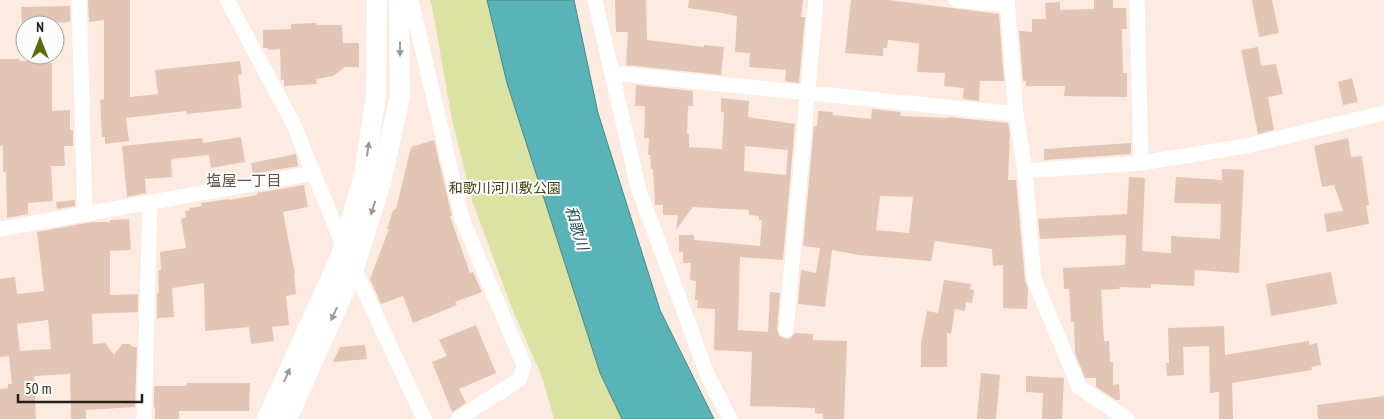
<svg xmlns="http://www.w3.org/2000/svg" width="1384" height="419" viewBox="0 0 1384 419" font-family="'PT Sans Narrow','Noto Sans JP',sans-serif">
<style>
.green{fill:#dce2a2}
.water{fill:#59b4b8;stroke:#4a8788}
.building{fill:#e2c5b5;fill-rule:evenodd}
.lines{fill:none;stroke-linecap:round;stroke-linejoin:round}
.street{stroke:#fff;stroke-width:15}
.secondary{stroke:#fff;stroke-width:20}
.oneway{fill:#9e9a97}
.labels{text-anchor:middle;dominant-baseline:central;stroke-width:4;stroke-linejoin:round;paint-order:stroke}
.park-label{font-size:14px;fill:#434614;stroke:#fcfcfc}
.neighbourhood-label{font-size:15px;fill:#674f41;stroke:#fcfcfc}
.water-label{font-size:15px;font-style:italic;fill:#244d4f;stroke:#fcfcfc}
</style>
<rect width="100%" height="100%" fill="#fdebe1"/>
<path class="green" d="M430,0h57l20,83 93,290 22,46h-68l-12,-42 -31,-71 -39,-106 -20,-80 -20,-114z"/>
<path class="water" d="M487,0h87l24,113 62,197 54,109h-92l-22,-46 -93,-290z"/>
<g class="building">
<path d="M88,0h42v97l28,-3 -3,-24 85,-9 2,13 -4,1 4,33 -55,6 -1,-3 -60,7 3,23 -24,3v-7h-3l-2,-37 4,-1v-79l-15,2z"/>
<path d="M615,0h31l1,40 57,7v-2l20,2 -3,28 -95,-10 2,-33h-12z"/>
<path d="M689,0h114l-2,17h4l-6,66 -14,-2 1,-11 -37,-3 1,-14 -15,-1 2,-36 -15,-3 -34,-5z"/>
<path d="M851,0h38l110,14 5,67h-24l-1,20 -16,-2 1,-11 -20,-2 1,-13 -28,-1 2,-28 -2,-1 -29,-3 -1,8h-4v8l-38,-3z"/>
<path d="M1094,0h19v8h13l1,21h-5l1,44h4v24l-63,-1 1,-10h-39v-5h-3l-4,-50 13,1v-13h14l-1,-16 15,-1v8l34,-1z"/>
<path d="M1252,0h20l7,33 -20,4z"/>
<path d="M70,6v16l-21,1v2h-27l-1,-18z"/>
<path d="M316,23l1,2h25l1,18h16v24h-14l-12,9 -17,3 1,5 -33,2v-6h-3l-1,-31 -12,1v-2h-5v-18l28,-1v-5z"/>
<path d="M1258,47l3,19 15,-2 7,30 -15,3 6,33 -16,4 -17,-84z"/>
<path d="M0,59h19v2h22v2h11v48l18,-1v20h3v16h-9l1,20h-14l2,35 -25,2v11l-21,4 -1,-46h-3v-26h-3z"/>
<path d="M1352,78l6,24 -15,3 -5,-23z"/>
<path d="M636,85l57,6v15h-5l-1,28h2v13l33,2 2,-37h-3v-14l28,3 -1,16 47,7 -12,136 -43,-3 -2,73 30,2 2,-40 10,1 -3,36 3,8 9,2 6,-6 18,1v6l34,1 -3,78h-21v-5l-8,-1v-5l-65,-2 2,-54 -38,-2 1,-41 -18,-1 1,-8h-3l1,-19 -6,-1 1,-17h-8v-11h-4v-17h15v5l66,6 2,-26h-3v-4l-10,-1v-5l-56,-3 -17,23 2,-15h-15v-10h-8l-2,-36h-2l-1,-14h-2l1,-17h-5l1,-32h-10zM745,146l43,4 -2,25 -42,-4z"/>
<path d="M872,109l29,3 -1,4 48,2v-1l60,6 2,11 -2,46h8l9,100 3,9 -1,20 -24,-1v-43l-10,1 -1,-17 -57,-8 -4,20 -72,-6 -27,-5 -7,57 -27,-3 3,-34 15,3 4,-25 -17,-2 11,-120h3l1,-15 15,1 -1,3 39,4zM880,196l33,1 -4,36 -33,-3z"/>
<path d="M241,137l4,25 -34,6 -2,-13 -38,4 1,18 -27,2 1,14 -19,4 -5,-51 80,-8 1,5z"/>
<path d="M1348,138l3,19 11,-1 7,49h-3l3,19 -42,8 -3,-18 19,-3 -9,-26 -12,2 -8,-41z"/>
<path d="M434,140l18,76h-2l20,57 3,-1 9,20 -27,10 2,3 -44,18 -10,-27 -22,8 -11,-25 19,-50h-2l6,-19 3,-1 15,-62z"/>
<path d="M1131,143v11l-87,6v-11z"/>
<path d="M296,154l2,12 -45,8 -2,-11z"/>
<path d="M1222,169l22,1 -5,103 -44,-3 -1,16 -43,-2v4l-32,-1 1,2 -19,1 3,51h5l1,21h3v23l6,-1 1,16h-4l-20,-13v-9h-11l-10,-25 -1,-31h-3l-2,-33h-5l-1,-21 62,-3 1,-30 -86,4 -2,-20 89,-5 2,-37 16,1 -3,73 29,2v-17l49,3 1,-35 -47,-1 2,-26 46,3z"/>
<path d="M304,185l4,22 -25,5 12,62 -1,1 2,19 -10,2 3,29 -17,2 2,14 -23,3 -2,-17 -44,4 -1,-48 -32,5 2,29 -17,1v-25h2l-1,-22 3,-1 -1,-18 26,-4 -5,-29 5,-2 -1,-6 5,-1v-2l12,-2 -1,-3 28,-4v1l28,-5v-2z"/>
<path d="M75,200v6l-18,3 -1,-7z"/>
<path d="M129,219l2,31 -21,1v44l28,-1v18l-46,2 1,30 12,-1 9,12 8,-11h8l3,3h4l-2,60 -49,3v9h-15l-1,-45 -36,2 2,43h-36v-30l8,-1v-4h4l-3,-28 -9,1v-78l15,-2 2,17 27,-3 -7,-59 55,-10h18v-2zM48,320l3,29 -31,2 -3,-27z"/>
<path d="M1331,272l6,32 -66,12 -5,-32z"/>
<path d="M944,280l27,4 -1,5 4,1 -2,13 -6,-1 -1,9 -10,-2 -4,25 -4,-1v34h-26v-24l6,-32 11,2z"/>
<path d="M476,325l20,48 -37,16 7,14 -14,9 -20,-50 15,-6 -8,-16z"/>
<path d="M1224,326l1,29 84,-14v4l8,-2 4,22 -10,2 1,3 -80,13 1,36h-14v-27l-9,1 -1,-47 -26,1 1,28 -17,1 -1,-13h3l-1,-35z"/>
<path d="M365,345l2,14 -34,3 7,-15z"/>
<path d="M981,373l19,2 -4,44h-19z"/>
<path d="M1026,376l38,2 -2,41h-20l1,-26 -17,-1z"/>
<path d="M187,383h63l-1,28h-70v8h-24v-12h-1v-21h33z"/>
<path d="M1384,396v23h-66l-1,-14z"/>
</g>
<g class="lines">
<g class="street">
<path d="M79,0l6,214"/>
<path d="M227,0l65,121 52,126 80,172"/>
<path d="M411,0l51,219 62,146 -4,14 -62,40"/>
<path d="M595,0l43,187 69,187 23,45"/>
<path d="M956,0l52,5"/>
<path d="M1007,0l9,114 9,57 9,108 45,108 48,32"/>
<path d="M1137,0l4,163"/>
<path d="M612,73l404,41"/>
<path d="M1025,171l116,-8 105,-17 138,-33"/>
<path d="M0,229l314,-56"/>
<path d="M786,330l30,-330"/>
<path d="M144,419l6,-217"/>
</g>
<g class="secondary">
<path d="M267,419l73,-161 24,-83 12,-79 1,-96"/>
<path d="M287,419l67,-150 27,-87 19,-86 -1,-96"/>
</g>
</g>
<defs><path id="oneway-solid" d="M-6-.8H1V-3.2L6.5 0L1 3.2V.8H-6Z" transform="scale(1.25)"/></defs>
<g class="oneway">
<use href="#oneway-solid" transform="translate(400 49) rotate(90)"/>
<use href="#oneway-solid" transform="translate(368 149) rotate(-81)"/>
<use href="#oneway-solid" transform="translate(373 208) rotate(108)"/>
<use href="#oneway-solid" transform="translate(334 314) rotate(114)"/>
<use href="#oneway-solid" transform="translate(287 375) rotate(-66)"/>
</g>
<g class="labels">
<g class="park-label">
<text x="505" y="188">和歌川河川敷公園</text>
</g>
<g class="neighbourhood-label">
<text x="244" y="180">塩屋一丁目</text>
</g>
<g class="water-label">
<text transform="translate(577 228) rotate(73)">和歌川</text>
</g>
</g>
<g transform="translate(40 40)"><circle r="24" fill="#fcfcfc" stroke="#a7a3a1"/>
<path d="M0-4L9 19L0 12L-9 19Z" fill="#5f6b13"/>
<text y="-8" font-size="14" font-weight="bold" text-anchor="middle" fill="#281e18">N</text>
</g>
<path d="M18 394v8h124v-8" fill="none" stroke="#281e18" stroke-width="2.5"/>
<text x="25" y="394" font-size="15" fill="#281e18" stroke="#fcfcfc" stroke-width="4" paint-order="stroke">50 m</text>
</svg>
